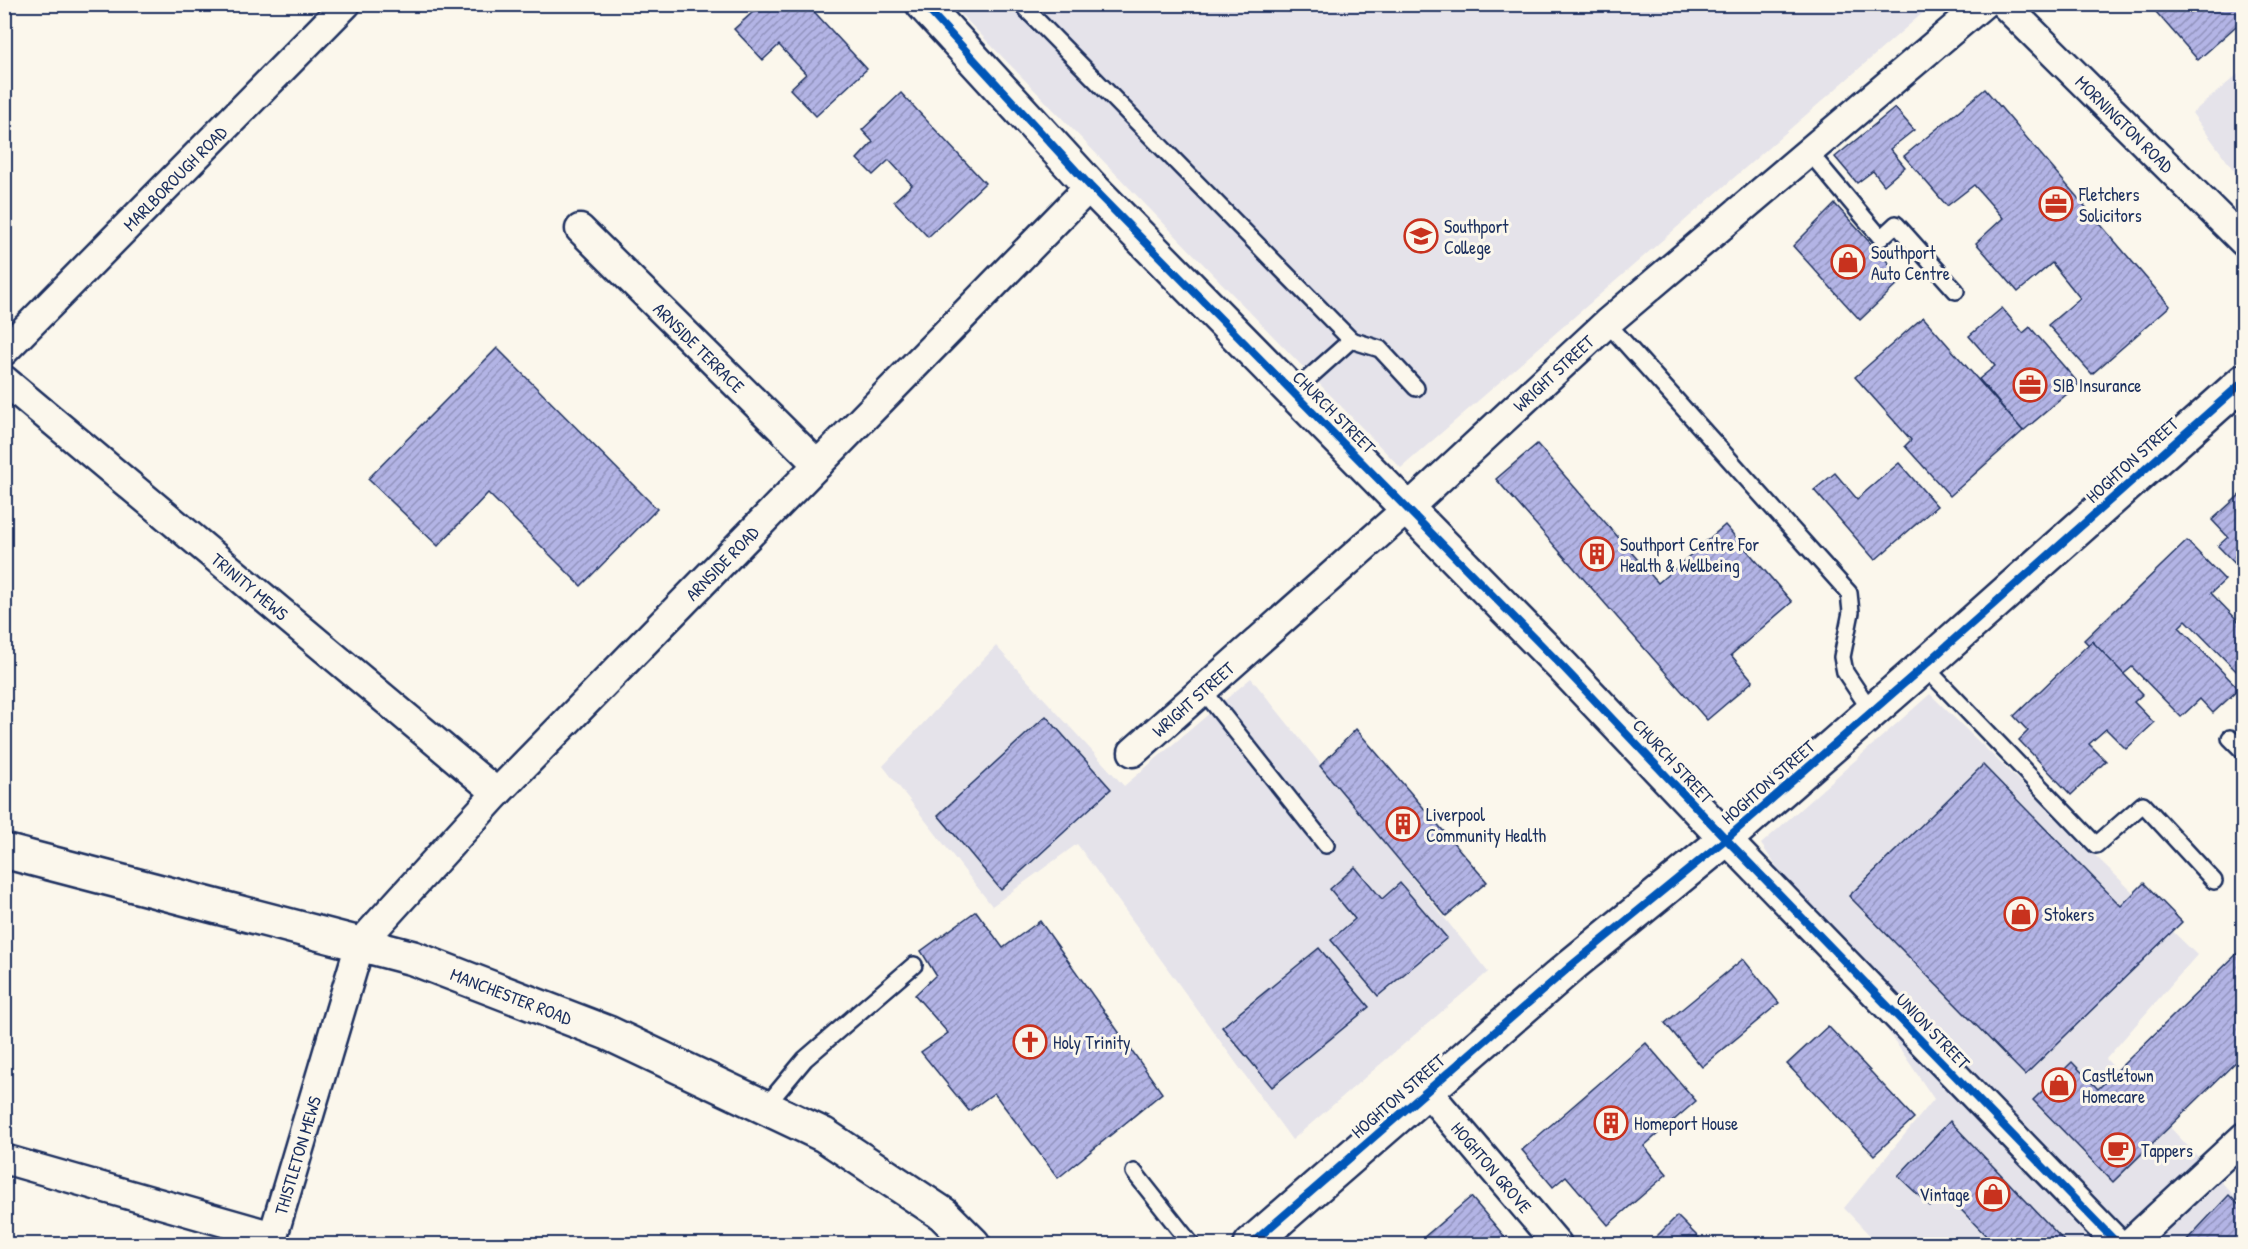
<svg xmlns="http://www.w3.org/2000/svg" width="2248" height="1249" viewBox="0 0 2248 1249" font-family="'Patrick Hand',sans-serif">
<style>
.built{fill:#e5e3ea}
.building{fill:url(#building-hatch);stroke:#1b2f5e;stroke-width:1.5}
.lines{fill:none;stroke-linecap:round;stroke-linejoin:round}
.service-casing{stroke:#1b2f5e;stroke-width:20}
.minor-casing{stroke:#1b2f5e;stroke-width:33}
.tertiary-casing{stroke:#1b2f5e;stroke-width:38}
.secondary-casing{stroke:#1b2f5e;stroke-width:38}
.service{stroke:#fbf7ec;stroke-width:15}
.minor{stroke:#fbf7ec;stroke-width:28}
.tertiary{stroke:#fbf7ec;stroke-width:33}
.secondary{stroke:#fbf7ec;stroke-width:33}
.cycleway-casing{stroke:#fbf7ec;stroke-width:11}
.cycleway{stroke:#0057b8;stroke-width:8}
.labels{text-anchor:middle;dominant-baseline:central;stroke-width:6;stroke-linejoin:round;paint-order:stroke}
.street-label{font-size:18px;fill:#1b2f5e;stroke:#fbf7ec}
.poi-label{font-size:18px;fill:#1b2f5e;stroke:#fbf7ec;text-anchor:start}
</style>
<defs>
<pattern id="building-hatch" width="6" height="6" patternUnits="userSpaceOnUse" patternTransform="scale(1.5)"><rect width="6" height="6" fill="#b3b4e5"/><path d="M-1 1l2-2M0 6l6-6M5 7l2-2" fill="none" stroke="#9193bd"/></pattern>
</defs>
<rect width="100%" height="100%" fill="#fbf7ec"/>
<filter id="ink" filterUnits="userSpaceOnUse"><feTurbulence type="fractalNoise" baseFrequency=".0167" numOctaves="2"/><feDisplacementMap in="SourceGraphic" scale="12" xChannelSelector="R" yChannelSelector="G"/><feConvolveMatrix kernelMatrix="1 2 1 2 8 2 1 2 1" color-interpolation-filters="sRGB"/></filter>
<g filter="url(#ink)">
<g class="built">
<path d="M952,5h980l-531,463z"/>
<path d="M2243,70v113l-51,-70z"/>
<path d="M996,646l128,140 127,-108 237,294 -196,168 -215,-296 -85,62 -109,-140z"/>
<path d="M1930,694l267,261 -91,104 137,146v39h-365l-34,-36 90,-109 -173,-255z"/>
</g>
<g class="building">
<path d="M762,4h45l60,65 -51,47 -26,-27 16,-15 -27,-29 -16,15 -29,-31z"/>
<path d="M2149,4h95v15l-46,41z"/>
<path d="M1985,89l185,217 -78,68 -44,-49 32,-27 -28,-35 -34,29 -42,-49 27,-25 -29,-33 -27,21 -43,-50z"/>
<path d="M901,93l84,90 -57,54 -34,-36 18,-16 -23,-25 -16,15 -16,-16 16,-17 -11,-12z"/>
<path d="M1895,108l19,22 -24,19 15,18 -21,18 -11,-14 -16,12 -22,-26z"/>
<path d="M1835,204l68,75 -43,41 -67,-74z"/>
<path d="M2002,308l21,25 7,-6 49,57 -56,47 -44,-52 16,-13 -26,-30z"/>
<path d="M1923,317l100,114 -73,65 -45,-50 6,-6 -56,-63z"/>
<path d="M497,348l160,161 -76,77 -93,-93 -50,53 -70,-67z"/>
<path d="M1537,444l121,139 67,-58 67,77 -61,53 22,26 -46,39 -211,-241z"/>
<path d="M1899,463l38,43 -62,54 -61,-70 21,-17 22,26z"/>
<path d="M2244,491v82l-26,-27 10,-9 -16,-17z"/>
<path d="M2187,541l38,39 -14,13 33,34v52l-58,-59 -7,7 60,62 -26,24 -13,-14 -19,18 -49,-50 -12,10 -36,-37z"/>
<path d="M2092,641l51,53 -9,8 20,21 -28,26 -20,-20 -17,15 17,17 -35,34 -52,-55 9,-9 -14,-15z"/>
<path d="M1046,716l65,73 -110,101 -63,-75z"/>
<path d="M1356,729l131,153 -41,34 -126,-150z"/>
<path d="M1983,765l138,141 23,-23 38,39 -157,153 -176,-179z"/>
<path d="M1355,867l27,32 18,-16 47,55 -69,58 -47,-56 24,-21 -25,-30z"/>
<path d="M976,911l27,37 37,-27 122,172 -104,85 -64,-85 -25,18 -48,-59 27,-19 -33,-38 21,-20 -15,-24z"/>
<path d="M2244,947v107l-131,128 -80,-82 39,-38 26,27z"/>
<path d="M1319,948l50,59 -97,80 -50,-60z"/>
<path d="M1743,959l36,44 -77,64 -37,-44z"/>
<path d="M1828,1026l86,92 -40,37 -87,-91z"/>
<path d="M1646,1043l50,58 -52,45 23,28 -59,51 -42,-49 -13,11 -31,-37z"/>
<path d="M1950,1121l117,123h-73l-51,-53 -13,15 -32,-30z"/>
<path d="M2229,1195l15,15v34h-61z"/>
<path d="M1471,1197l40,47h-95z"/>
<path d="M1677,1216l28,28h-56z"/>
</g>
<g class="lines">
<g class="service-casing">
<g id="service">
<path d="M1021,4l330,336 29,9 36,39"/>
<path d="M1809,152l72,86 15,-14 60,67"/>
<path d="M1607,323l242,270 2,19 -9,45 3,15 26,39"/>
<path d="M1293,392l58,-52"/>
<path d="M1924,666l172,179 47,-41 71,77"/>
<path d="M1203,690l123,155"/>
<path d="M2230,738l14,14"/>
<path d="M765,1107l40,-48 109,-94"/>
<path d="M1134,1172l57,72"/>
</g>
</g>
<g class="minor-casing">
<g id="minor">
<path id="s1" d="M2004,4l240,238"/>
<path id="s2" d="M580,229l238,236"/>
<path id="s3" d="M4,351l342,-347"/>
<path id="s4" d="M4,380l493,413"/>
<path id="s5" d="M1133,752l275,-244 199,-185 376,-319"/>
<path d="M1726,839l392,405"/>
<path id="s6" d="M1427,1091l130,153"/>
<path id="s7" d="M4,1159l269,77 87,-292 137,-151 593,-607"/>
<path d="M2129,1244l115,-107"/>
</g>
</g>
<g class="tertiary-casing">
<g id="tertiary">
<path d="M923,4l167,182 474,482 162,171"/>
<path d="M1251,1244l322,-280 153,-125 198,-173 320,-285"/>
</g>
</g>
<g class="secondary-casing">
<g id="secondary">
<path id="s8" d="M4,851l409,107 195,75 216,102 119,79 30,30"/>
</g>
</g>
<use href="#service" class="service"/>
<use href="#minor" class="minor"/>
<use href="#tertiary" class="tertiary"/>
<use href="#secondary" class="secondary"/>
<g class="cycleway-casing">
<g id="cycleway">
<path d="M923,4l167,182 474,482 162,171 392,405"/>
<path d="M1251,1244l322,-280 153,-125 198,-173 320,-285"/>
</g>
</g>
<use href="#cycleway" class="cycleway"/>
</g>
</g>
<defs>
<g id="office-ring" transform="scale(1.725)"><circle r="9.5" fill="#fbf7ec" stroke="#c8321e" stroke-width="1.5"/><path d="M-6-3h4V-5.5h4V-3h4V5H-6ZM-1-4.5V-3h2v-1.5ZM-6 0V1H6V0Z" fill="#c8321e"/></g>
<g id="university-ring" transform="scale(1.725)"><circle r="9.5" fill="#fbf7ec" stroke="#c8321e" stroke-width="1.5"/><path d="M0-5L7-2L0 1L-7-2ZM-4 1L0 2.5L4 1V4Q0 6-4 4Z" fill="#c8321e"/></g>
<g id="shop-ring" transform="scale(1.725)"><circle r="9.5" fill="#fbf7ec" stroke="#c8321e" stroke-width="1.5"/><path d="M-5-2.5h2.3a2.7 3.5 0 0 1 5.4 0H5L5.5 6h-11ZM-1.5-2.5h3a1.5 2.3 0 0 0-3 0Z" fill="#c8321e"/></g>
<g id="building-ring" transform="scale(1.725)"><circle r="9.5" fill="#fbf7ec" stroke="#c8321e" stroke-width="1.5"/><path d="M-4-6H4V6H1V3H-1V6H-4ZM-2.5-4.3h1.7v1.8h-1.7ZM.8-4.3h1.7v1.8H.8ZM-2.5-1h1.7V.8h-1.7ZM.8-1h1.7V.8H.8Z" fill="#c8321e"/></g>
<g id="church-ring" transform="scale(1.725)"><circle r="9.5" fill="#fbf7ec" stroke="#c8321e" stroke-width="1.5"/><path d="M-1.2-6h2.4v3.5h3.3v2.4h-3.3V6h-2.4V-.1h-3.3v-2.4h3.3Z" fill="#c8321e"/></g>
<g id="cafe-ring" transform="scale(1.725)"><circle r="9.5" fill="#fbf7ec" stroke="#c8321e" stroke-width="1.5"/><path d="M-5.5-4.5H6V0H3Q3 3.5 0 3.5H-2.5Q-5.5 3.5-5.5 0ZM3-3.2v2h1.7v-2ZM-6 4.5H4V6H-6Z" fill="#c8321e"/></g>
</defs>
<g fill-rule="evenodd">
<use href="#office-ring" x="2056" y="204"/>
<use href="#university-ring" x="1421" y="236"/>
<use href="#shop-ring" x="1848" y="262"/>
<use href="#office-ring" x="2030" y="385"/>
<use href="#building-ring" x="1597" y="554"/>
<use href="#building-ring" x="1403" y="824"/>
<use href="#shop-ring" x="2021" y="914"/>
<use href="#church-ring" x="1030" y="1042"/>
<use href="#shop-ring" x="2059" y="1085"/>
<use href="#building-ring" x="1611" y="1123"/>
<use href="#cafe-ring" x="2118" y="1150"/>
<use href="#shop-ring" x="1993" y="1194"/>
</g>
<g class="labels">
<g class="street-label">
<text stroke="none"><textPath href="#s1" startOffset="170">MORNINGTON ROAD</textPath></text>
<text stroke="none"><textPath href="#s3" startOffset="243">MARLBOROUGH ROAD</textPath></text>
<text stroke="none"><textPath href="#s2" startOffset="168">ARNSIDE TERRACE</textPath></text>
<text stroke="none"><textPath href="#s5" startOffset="566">WRIGHT STREET</textPath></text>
<text transform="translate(1334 412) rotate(45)">CHURCH STREET</text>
<text transform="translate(2132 460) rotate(-42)">HOGHTON STREET</text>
<text stroke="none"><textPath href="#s7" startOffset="1110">ARNSIDE ROAD</textPath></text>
<text stroke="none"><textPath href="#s4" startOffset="321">TRINITY MEWS</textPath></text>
<text stroke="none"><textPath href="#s5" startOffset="80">WRIGHT STREET</textPath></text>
<text transform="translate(1673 761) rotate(47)">CHURCH STREET</text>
<text transform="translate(1768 782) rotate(-41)">HOGHTON STREET</text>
<text stroke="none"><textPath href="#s8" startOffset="528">MANCHESTER ROAD</textPath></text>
<text transform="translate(1933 1031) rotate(46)">UNION STREET</text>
<text transform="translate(1398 1096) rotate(-41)">HOGHTON STREET</text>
<text stroke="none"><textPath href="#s7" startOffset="364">THISTLETON MEWS</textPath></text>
<text stroke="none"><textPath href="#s6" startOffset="100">HOGHTON GROVE</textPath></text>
</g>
<g class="poi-label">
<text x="2079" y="194">Fletchers<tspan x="2079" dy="21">Solicitors</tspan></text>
<text x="1444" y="226">Southport<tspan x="1444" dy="21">College</tspan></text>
<text x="1871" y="252">Southport<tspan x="1871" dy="21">Auto Centre</tspan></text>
<text x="2053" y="385">SIB Insurance</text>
<text x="1620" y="544">Southport Centre For<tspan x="1620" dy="21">Health &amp; Wellbeing</tspan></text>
<text x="1426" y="814">Liverpool<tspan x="1426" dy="21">Community Health</tspan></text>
<text x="2044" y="914">Stokers</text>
<text x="1053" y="1042">Holy Trinity</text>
<text x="2082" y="1075">Castletown<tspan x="2082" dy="21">Homecare</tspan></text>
<text x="1634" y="1123">Homeport House</text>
<text x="2141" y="1150">Tappers</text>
<text x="1970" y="1194" text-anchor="end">Vintage</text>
</g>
</g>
<rect width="2248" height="1249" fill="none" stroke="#fbf7ec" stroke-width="24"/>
<rect x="12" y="12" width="2224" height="1225" fill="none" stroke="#1b2f5e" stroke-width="2" filter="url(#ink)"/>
</svg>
